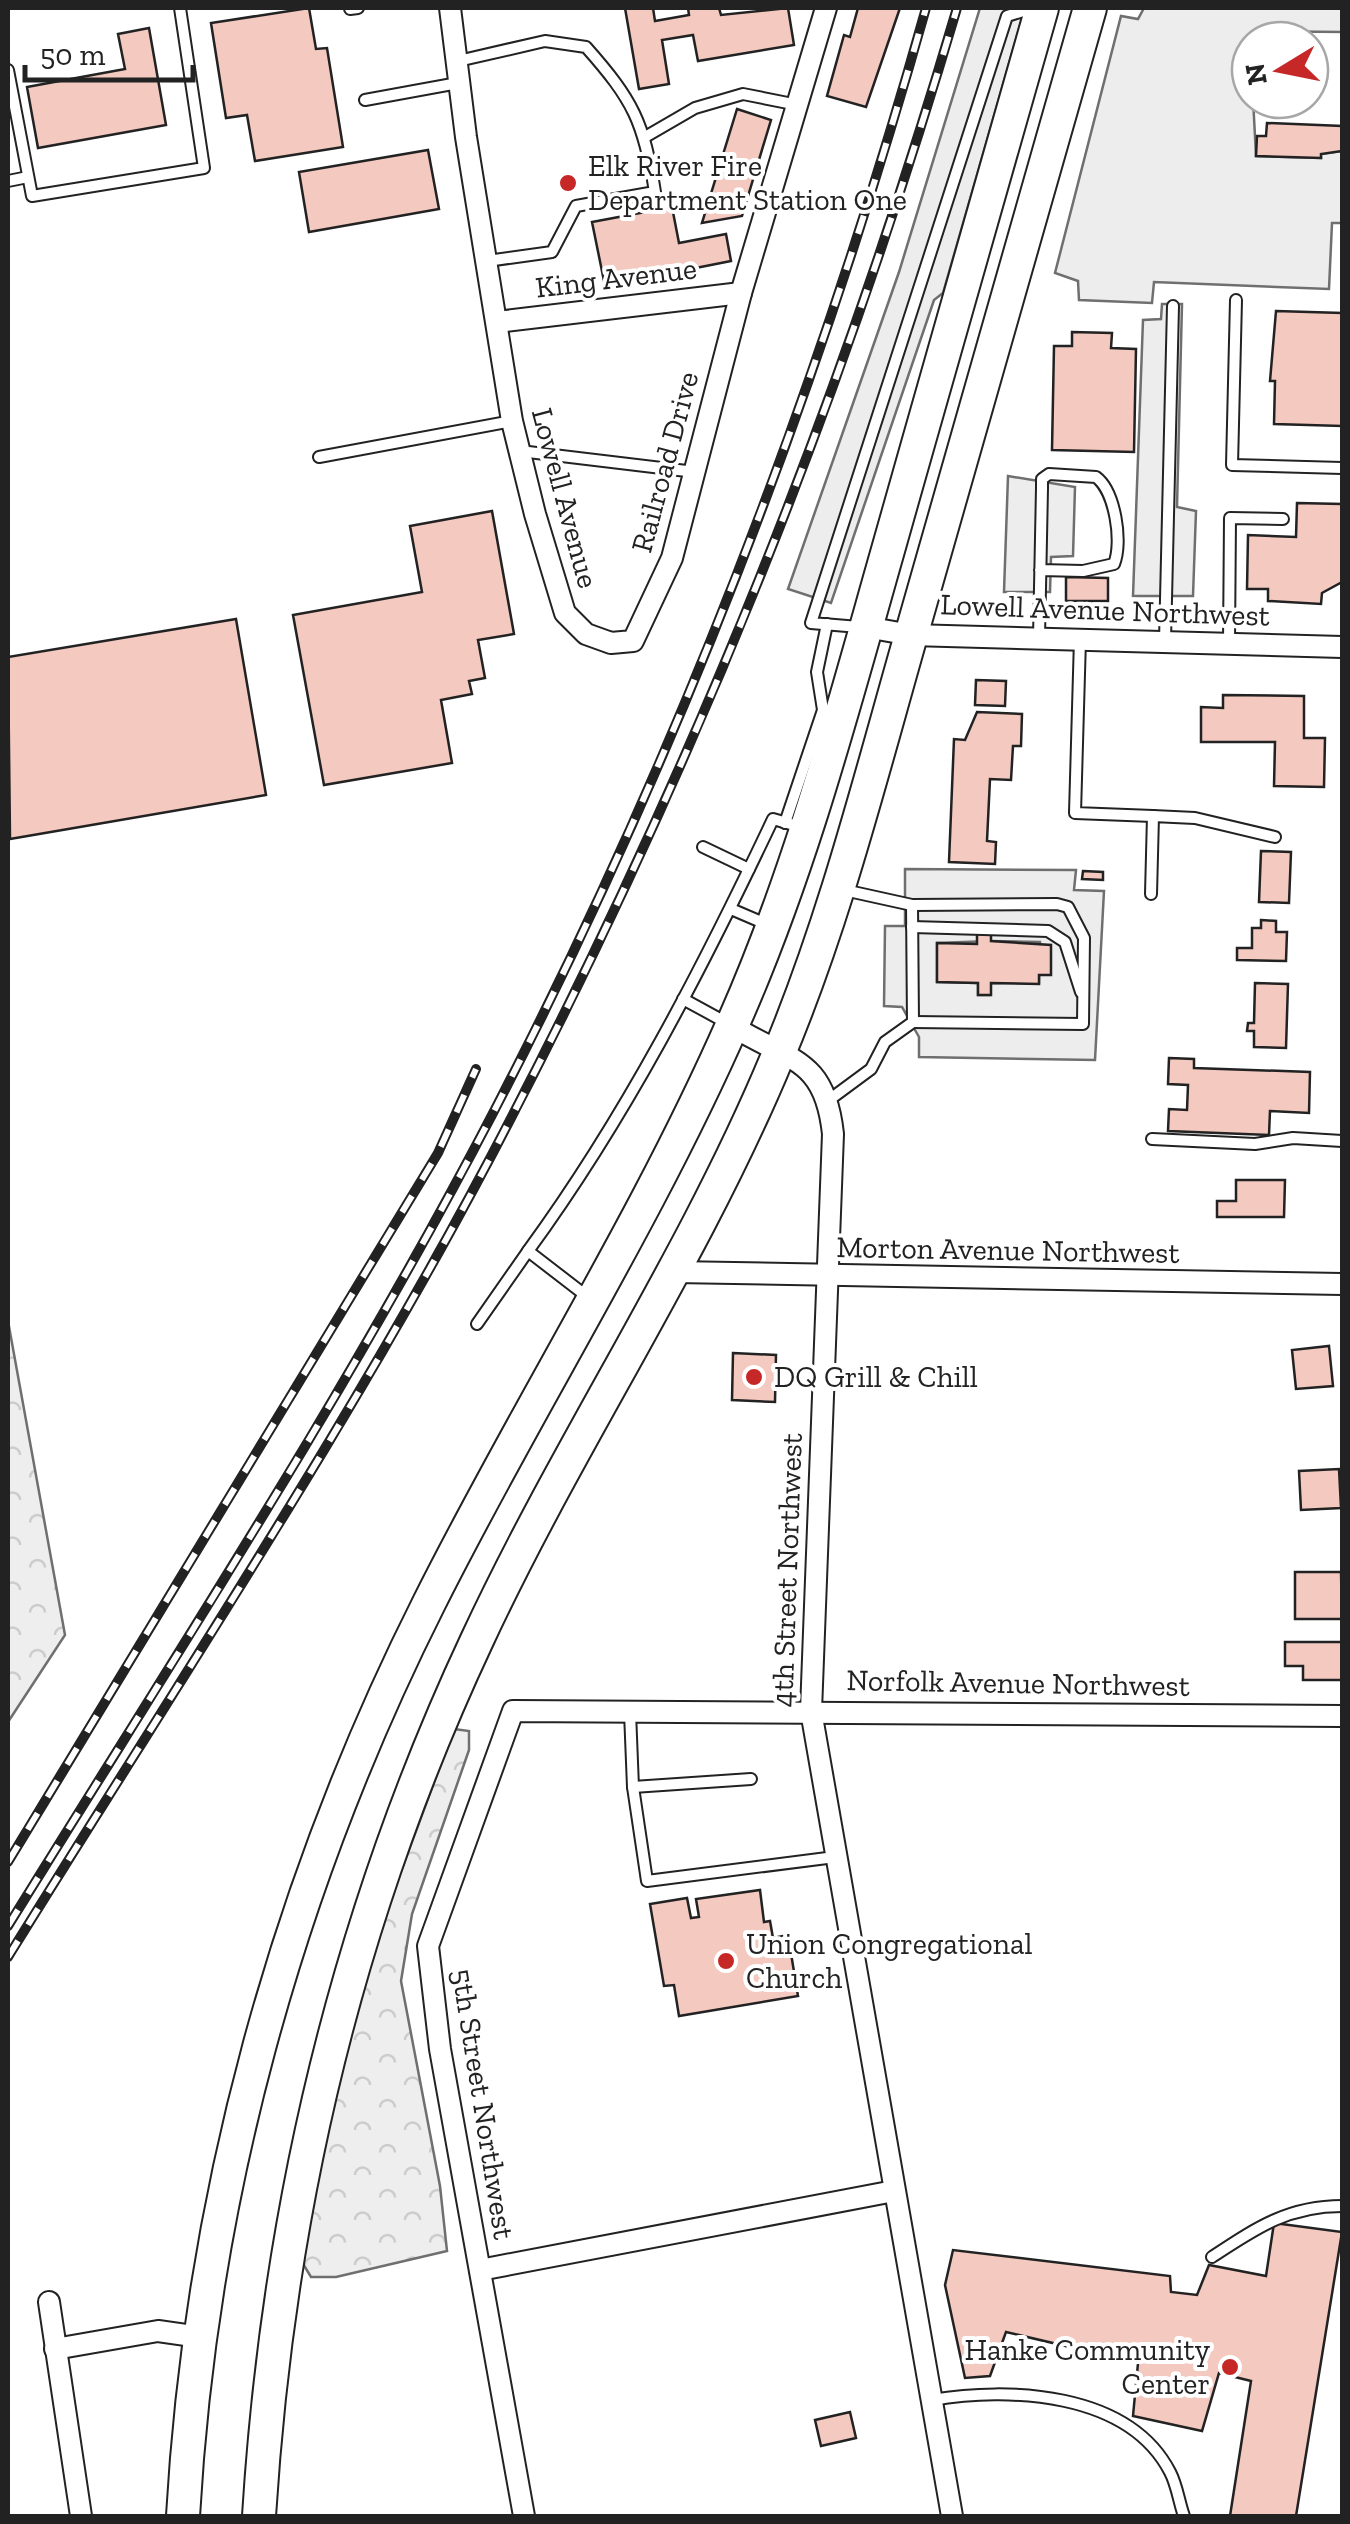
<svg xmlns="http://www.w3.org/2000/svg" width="1350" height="2524" viewBox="0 0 1350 2524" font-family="'Zilla Slab',serif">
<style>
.park{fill:url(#park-crowns);stroke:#6f6f6f;stroke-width:2.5}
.parking{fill:#ededed;stroke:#6f6f6f;stroke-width:2.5;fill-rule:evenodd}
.building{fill:#f3c9c0;stroke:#222;stroke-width:2.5}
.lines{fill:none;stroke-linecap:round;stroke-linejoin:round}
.service-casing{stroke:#222;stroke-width:14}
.minor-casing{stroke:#222;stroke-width:24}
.trunk-casing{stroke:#222;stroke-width:36}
.service{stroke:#fff;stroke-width:10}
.minor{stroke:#fff;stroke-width:20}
.trunk{stroke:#fff;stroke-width:32}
.rail-casing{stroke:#222;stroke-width:10}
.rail{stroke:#fff;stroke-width:6;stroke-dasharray:19;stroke-linecap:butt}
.poi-dot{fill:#c62828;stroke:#fff;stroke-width:4}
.labels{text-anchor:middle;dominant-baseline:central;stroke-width:8;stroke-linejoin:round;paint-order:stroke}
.poi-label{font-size:30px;fill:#222;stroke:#fff;text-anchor:start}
.street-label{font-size:30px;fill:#222;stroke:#fff}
</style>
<defs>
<pattern id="park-crowns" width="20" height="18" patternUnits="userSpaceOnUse" patternTransform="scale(2.5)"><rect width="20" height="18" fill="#eee"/><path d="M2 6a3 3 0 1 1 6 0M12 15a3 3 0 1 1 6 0" fill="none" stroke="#ccc"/></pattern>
</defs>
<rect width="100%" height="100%" fill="#fff"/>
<g class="park">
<path d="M8,1321l57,314 -57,87z"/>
<path d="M454,1729l15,2v19l-57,164 -11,67 39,205 7,65 -111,26h-25l-11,-18 62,-283z"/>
</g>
<g class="parking">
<path d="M980,8h45l-82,285 -9,7 -103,303 -43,-14 111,-317z"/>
<path d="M1144,8h198v24l-86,-1 -1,9h-5l6,116 65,2v-4l21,-3v72h-10l-3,66 -175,-7 -2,21 -73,-3 -1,-19 -23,-8 66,-257 17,3z"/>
<path d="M1162,304h20l-5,203 19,4 -3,85h-60l10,-276 18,-1z"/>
<path d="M1008,476l67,11 -2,69 -22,1 -1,35h-46z"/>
<path d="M905,869l171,1 -2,20 30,1 -9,169 -176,-3v-20l-17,-30 -18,-1 1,-80h20zM991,941l49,1 -1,41h-48l-1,12h-12v-12l-41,-1v-39z"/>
</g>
<g class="building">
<path d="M309,8l7,41 11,-1 16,99 -88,14 -8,-46 -21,3 -15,-95z"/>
<path d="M625,8h28l2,13 34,-6 -1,-7h31l2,7 67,-7 6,37 -96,16 -5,-26 -31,5 7,44 -30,5z"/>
<path d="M858,8h42l-34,99 -39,-11 17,-61 6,2z"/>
<path d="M149,28l17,97 -128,23 -11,-61 98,-18 -7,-35z"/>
<path d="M737,109l34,11 -29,96 -40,7z"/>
<path d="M1267,123l75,3v25l-21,3v4l-65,-2 1,-20h9z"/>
<path d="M428,150l11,59 -130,23 -10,-60z"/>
<path d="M672,207l7,36 47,-9 5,27 -126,25 -13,-64z"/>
<path d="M1276,311l66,2v113l-68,-2 1,-43h-5z"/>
<path d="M1072,332l40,1 -1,15 25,1 -2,103 -82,-2 2,-104h18z"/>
<path d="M1297,503l45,1v78l-20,11 -1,11 -53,-3v-12h-21l1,-54 48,2z"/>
<path d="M492,511l22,123 -36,6 7,38 -16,3 3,13 -31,6 11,63 -128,22 -31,-170 129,-23 -12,-66z"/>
<path d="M1066,577l42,1v23h-42z"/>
<path d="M236,619l30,176 -256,44 -2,-182z"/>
<path d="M976,680l30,1 -1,25 -30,-1z"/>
<path d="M1223,695l81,1v42h21l-1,49 -50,-1 1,-44h-74v-35l22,1z"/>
<path d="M977,712l45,2 -1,32h-8l-2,34 -21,-1 -3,62 9,1 -1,22 -46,-2 5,-123 11,1z"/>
<path d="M1261,851l30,1 -2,51 -30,-1z"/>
<path d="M1083,871l20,1v8l-21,-1z"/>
<path d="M1261,920l15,1v11h11l-1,29 -49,-1v-12h15v-20h9z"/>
<path d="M977,933h14v8l60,4v30h-12v9l-48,-1v12h-13v-12l-41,-1v-39l40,1z"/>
<path d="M1255,983l33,1 -2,64 -32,-1v-16h-7l1,-8h6z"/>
<path d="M1169,1058l25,1v9l116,4 -1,41 -39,-2 -1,24 -101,-4 1,-22 18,1 1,-25 -20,-1z"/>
<path d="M1236,1180h49l-1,37h-67v-16h19z"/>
<path d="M1329,1346l4,40 -37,3 -4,-39z"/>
<path d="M733,1353l43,2 -1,47 -43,-2z"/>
<path d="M1339,1469l2,39 -40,2 -2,-39z"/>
<path d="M1295,1572h46l1,47h-47z"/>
<path d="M1285,1642h57v38h-39v-14h-18z"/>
<path d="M760,1890l4,32 6,-1 3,17 15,-3 10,61 -119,20 -5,-31 -10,1 -14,-82 37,-6 4,20 8,-1 -3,-18z"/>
<path d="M1274,2223l68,9 -46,284h-66l21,-135 -32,-8 -17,58 -69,-15 5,-53 -132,-31 -16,44 -25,2 -20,-93 8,-35 217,26 1,16 26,3 12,-30 57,11z"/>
<path d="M850,2412l6,26 -35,8 -6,-26z"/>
</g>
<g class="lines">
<g class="service-casing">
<g id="service">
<path d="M350,9l8,-1"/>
<path d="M458,61l87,-20 41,6c47,53 58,75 69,145l-79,14 -24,46 -65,9"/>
<path d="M8,70l24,126 172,-28 -24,-160"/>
<path d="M365,100l93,-17"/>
<path d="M645,137l50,-29 48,-14 55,11"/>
<path d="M8,181l20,-4"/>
<path d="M1236,300l-4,165 110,3"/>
<path d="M520,451l175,21"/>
<path d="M319,457l193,-36"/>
<path d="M859,627l-48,-4 196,-607 26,-8"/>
<path d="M1039,638l3,-150v-9l7,-5 47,3c19,14 27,65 18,87l-31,7 -43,-1"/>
<path d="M1080,639l-5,174 78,3"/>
<path d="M1165,641l8,-335"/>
<path d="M1229,643l1,-125 53,1"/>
<path d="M785,823l38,-113 -6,-38 10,-48"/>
<path d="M703,847l46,22"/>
<path d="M1151,894l2,-78 42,2 80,19"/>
<path d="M912,905l145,-1 11,3 16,31 -1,86 -170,-2"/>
<path d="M731,909l35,15"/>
<path d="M912,927l136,4 17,11 16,50"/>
<path d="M683,999l44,24"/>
<path d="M829,1100l42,-31 14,-27 28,-20 -1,-117 -68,-15"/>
<path d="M1152,1139l103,5 38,-6 49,3"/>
<path d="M589,1298l-61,-47c98,-134 174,-282 245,-432l28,8"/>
<path d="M477,1324l51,-73"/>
<path d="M630,1712l3,75 14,94 188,-24"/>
<path d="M633,1787l118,-8"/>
<path d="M1212,2257c44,-29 76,-51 130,-51"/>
<path d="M932,2400c76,-13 196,-9 238,72 7,13 9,30 14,44"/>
</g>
</g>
<g class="minor-casing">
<g id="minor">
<path d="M450,8l16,129 46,284 23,93 30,99 21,21 25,9 22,-2 39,-83 69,-265 85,-285"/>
<path d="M497,322l244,-29"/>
<path d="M866,627l45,8 431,12"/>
<path d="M732,1026c59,36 93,32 101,108l-22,577 141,805"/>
<path d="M674,1272l668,12"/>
<path d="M480,2270l414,-79"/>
<path d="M49,2302l32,214"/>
<path d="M55,2349l103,-18 42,6"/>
<path d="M524,2516l-84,-467 -12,-103 85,-235 829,5"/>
</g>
</g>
<g class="trunk-casing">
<g id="trunk">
<path d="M183,2516c18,-317 103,-629 246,-913 98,-196 217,-381 305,-582 67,-151 109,-313 154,-471 51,-181 103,-362 154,-542"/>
<path d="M259,2516c19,-304 88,-599 218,-876 92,-198 216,-380 300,-582 59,-140 95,-287 137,-433 59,-206 117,-412 176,-617"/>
</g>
</g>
<use href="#service" class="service"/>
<use href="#minor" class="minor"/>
<use href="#trunk" class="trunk"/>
<g class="rail-casing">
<g id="rail">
<path d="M8,1862l430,-709 38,-84"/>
<path d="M8,1926c165,-267 338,-531 484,-811 183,-352 327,-726 434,-1107"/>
<path d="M8,1957c170,-275 352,-547 501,-835 188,-362 333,-723 448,-1114"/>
</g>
</g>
<use href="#rail" class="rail"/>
</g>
<g class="poi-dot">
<circle cx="568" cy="183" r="10"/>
<circle cx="754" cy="1377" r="10"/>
<circle cx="726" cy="1961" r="10"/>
<circle cx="1230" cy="2367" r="10"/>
</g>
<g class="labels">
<g class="poi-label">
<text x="588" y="166">Elk River Fire<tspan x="588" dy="34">Department Station One</tspan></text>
<text x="774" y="1377">DQ Grill &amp; Chill</text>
<text x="746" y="1944">Union Congregational<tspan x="746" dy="34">Church</tspan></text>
<text x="1210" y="2350" text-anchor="end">Hanke Community<tspan x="1210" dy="34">Center</tspan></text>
</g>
<g class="street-label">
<text transform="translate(616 278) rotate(-7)">King Avenue</text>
<text transform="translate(665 462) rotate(-75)">Railroad Drive</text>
<text transform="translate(565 498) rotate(75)">Lowell Avenue</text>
<text transform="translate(1105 610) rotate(2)">Lowell Avenue Northwest</text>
<text transform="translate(1008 1250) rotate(1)">Morton Avenue Northwest</text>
<text transform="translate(787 1570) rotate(-88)">4th Street Northwest</text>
<text transform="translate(1018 1683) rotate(1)">Norfolk Avenue Northwest</text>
<text transform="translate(483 2104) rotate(81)">5th Street Northwest</text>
</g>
</g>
<rect width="1350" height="2524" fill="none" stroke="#222222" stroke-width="20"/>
<g transform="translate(1280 70) rotate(260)"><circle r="48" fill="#ffffff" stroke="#a7a7a7" stroke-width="2.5"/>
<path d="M0-8L18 38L0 25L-18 38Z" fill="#c62828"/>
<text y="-15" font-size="28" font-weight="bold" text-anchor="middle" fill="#222222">N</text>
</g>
<path d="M25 65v15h168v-15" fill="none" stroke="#222222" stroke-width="5"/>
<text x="40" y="65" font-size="30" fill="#222222" stroke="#ffffff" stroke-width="8" paint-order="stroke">50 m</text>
</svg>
